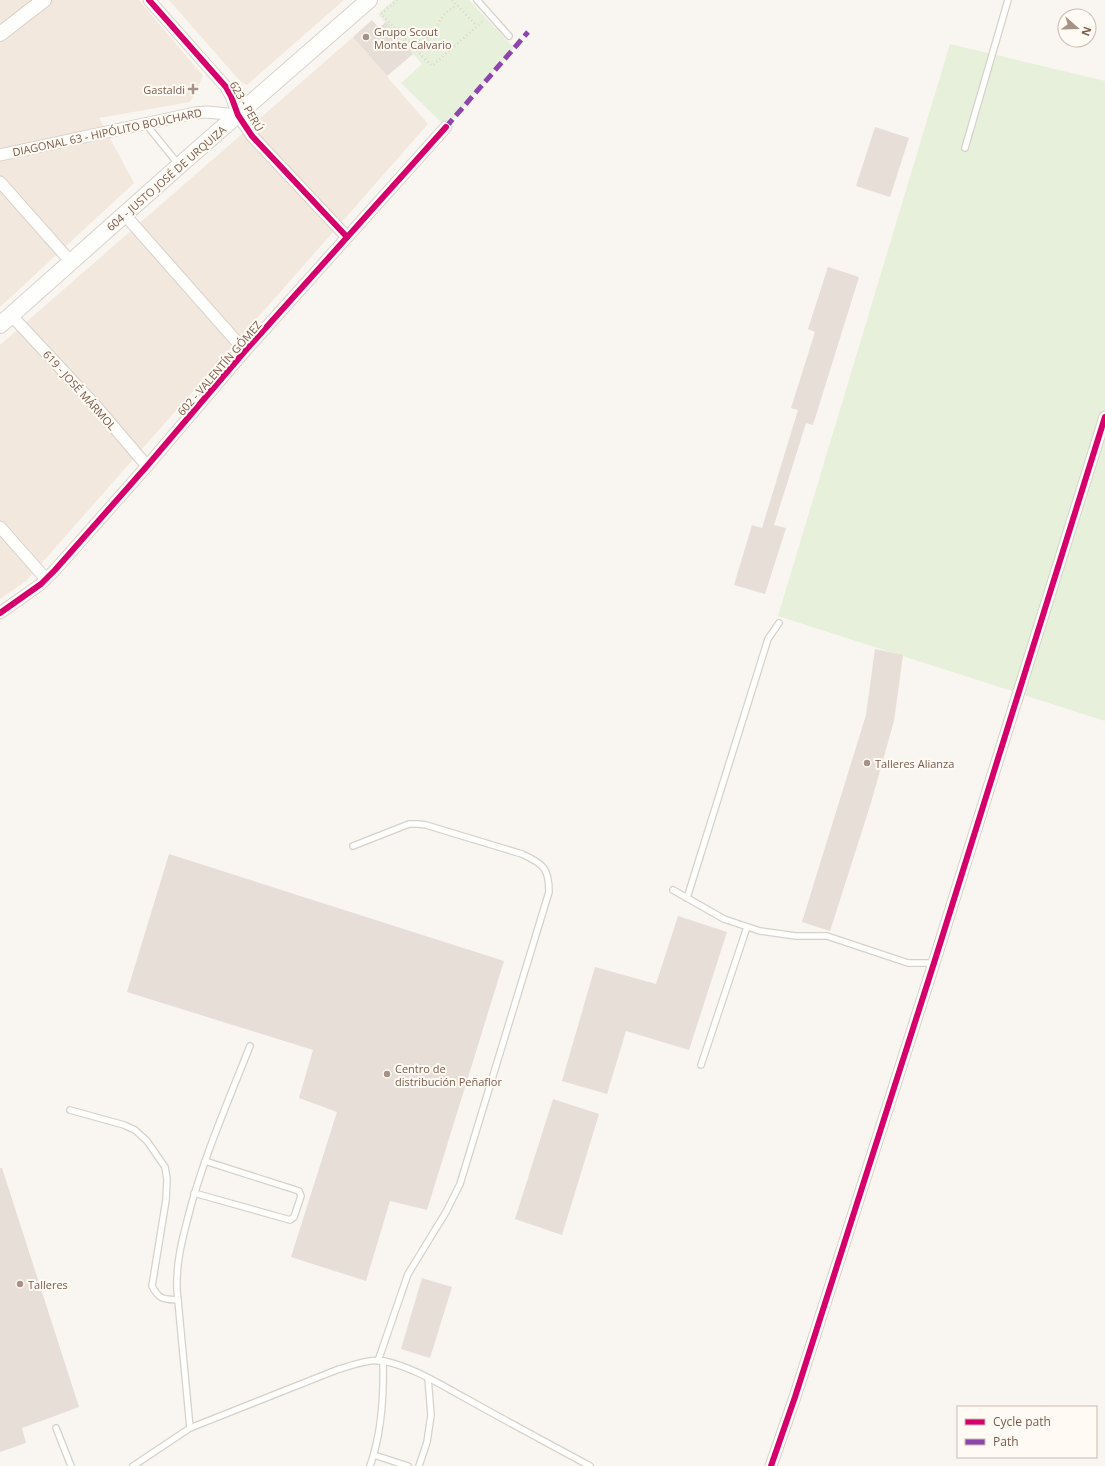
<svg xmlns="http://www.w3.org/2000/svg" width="1105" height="1466" viewBox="0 0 1105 1466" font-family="'Open Sans',sans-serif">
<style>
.residential{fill:#f2e8de}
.green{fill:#e7f0db}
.building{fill:#e6ded7}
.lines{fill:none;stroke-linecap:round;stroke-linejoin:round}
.service-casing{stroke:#d7d1cb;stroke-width:8}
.minor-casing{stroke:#d7d1cb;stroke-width:13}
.tertiary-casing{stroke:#d7d1cb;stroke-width:16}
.secondary-casing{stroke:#d9d2cb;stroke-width:18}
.path{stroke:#dcd5d0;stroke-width:2.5;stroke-dasharray:1 3;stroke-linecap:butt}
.service{stroke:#fefefd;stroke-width:5.5}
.minor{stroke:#fefefd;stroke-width:11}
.tertiary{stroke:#fefefd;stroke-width:14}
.secondary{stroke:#fefefd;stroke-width:16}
.quiet{stroke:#8e44ad;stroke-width:5;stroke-dasharray:10 5;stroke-linecap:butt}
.cycleway-casing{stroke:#fffaf3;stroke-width:8}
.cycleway{stroke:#d6006c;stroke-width:6}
.poi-dot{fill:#a69286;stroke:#fffaf3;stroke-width:1.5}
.labels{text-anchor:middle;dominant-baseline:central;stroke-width:4;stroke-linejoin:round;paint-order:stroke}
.poi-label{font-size:11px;fill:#7a5c4d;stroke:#fffaf3;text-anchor:start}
.street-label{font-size:11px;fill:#7a5c4d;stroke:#fffaf3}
</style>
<rect width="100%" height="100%" fill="#f9f5f0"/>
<g class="residential">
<path d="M0,0h139l64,76 -13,26 -91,16 35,65 -134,124z"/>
<path d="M169,0h175l-97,85 -7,-4z"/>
<path d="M353,37l75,87 -402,457 -26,18v-254z"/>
</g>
<g class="green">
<path d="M394,0h75l45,48 -68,79 -45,-44 21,-19 -44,-50z"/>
<path d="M950,44l155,37v640l-327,-105z"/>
</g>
<g class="building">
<path d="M372,20l7,8 7,-6 27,32 -26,22 -34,-39z"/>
<path d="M875,127l34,11 -19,59 -34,-11z"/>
<path d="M828,267l31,10 -46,148 -7,-2 -32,102 12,3 -21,66 -31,-9 18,-60 10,3 36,-118 -7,-2 24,-76 -7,-3z"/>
<path d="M875,649l28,6 -9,66 -24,85 -40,125 -28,-9 64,-207z"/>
<path d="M169,854l335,107 -77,249 -37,-9 -24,80 -75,-24 46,-145 -38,-14 14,-48 -186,-58z"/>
<path d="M678,916l49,16 -38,118 -63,-19 -19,63 -45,-13 33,-114 61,17z"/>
<path d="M553,1099l46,15 -37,121 -47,-16z"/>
<path d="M0,1168h2l77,239 -57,21 4,15 -26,9z"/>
<path d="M422,1278l30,9 -22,71 -29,-9z"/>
</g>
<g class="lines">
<g class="service-casing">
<g id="service">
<path d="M477,0l32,36"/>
<path d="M145,123l34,42"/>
<path d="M965,148l43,-148"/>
<path d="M353,846l56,-22h9l8,1 96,29c22,10 27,15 27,38l-89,292 -14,28 -38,62 -30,87"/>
<path d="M673,890l51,29 36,12 36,5h31l81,27h26"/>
<path d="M687,898l81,-259 11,-16"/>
<path d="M701,1065l46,-138"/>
<path d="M70,1110l54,15 11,5 12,11 18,26 2,12 -1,21 -14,86c7,14 12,13 26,14"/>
<path d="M194,1193l96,27 4,-3 7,-21 -2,-5 -94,-30"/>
<path d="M56,1428l15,38"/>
<path d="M190,1428l-13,-138c-1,-24 4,-46 10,-69 15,-60 40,-117 63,-175"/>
<path d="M374,1455l34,11"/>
<path d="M133,1466l57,-38 149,-59c14,-4 30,-10 45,-8 29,6 57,24 83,38 41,23 82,45 123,67"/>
<path d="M370,1466c12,-34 14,-69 13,-105"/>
<path d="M419,1466l8,-24 4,-27 -3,-37"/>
</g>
</g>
<g class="minor-casing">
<g id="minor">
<path d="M149,0l77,87 5,9 7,19 14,21 95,101"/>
<path d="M0,155l195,-42 12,-1 31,3"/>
<path d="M0,182l71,80"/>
<path d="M124,214l121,137"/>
<path d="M11,315l84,90 52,61"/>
<path d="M0,527l46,52"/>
<path d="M0,613l41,-29 14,-14 92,-104 98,-115 201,-224"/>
<path d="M771,1466l24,-69 139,-434 171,-546"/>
</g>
</g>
<g class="tertiary-casing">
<path id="tertiary" d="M0,34l44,-34"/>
</g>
<g class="secondary-casing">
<path id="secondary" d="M0,325l180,-160 189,-165"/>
</g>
<g class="path">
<path d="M397,0l-16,14 51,52 51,-45"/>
<path d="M452,0l25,26"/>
<path d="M413,46l6,-5 17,-6c1,-15 8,-22 21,-30"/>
</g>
<use href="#service" class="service"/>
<use href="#minor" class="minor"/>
<use href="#tertiary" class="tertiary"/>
<use href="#secondary" class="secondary"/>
<path class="quiet" d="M446,127l82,-95"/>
<g class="cycleway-casing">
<g id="cycleway">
<path d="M149,0l77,87 5,9 7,19 14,21 95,101"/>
<path d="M0,613l41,-29 14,-14 92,-104 98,-115 201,-224"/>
<path d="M771,1466l24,-69 139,-434 171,-546"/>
</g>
</g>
<use href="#cycleway" class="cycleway"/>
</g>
<g class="poi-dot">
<circle cx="366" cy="37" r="4"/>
<path d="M191 83h4v4h4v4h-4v4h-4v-4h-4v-4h4z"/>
<circle cx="867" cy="763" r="4"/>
<circle cx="387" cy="1074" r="4"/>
<circle cx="20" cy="1284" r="4"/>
</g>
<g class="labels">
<g class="poi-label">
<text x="374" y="31">Grupo Scout<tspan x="374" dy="13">Monte Calvario</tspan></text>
<text x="185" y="89" text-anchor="end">Gastaldi</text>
<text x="875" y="763">Talleres Alianza</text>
<text x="395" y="1068">Centro de<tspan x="395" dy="13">distribución Peñaflor</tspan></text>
<text x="28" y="1284">Talleres</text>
</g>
<g class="street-label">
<text transform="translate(247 106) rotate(60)">623 - PERÚ</text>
<text transform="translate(107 132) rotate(-12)">DIAGONAL 63 - HIPÓLITO BOUCHARD</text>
<text transform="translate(166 178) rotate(-41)">604 - JUSTO JOSÉ DE URQUIZA</text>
<text transform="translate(219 368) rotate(-49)">602 - VALENTÍN GÓMEZ</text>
<text transform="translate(80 390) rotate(48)">619 - JOSÉ MÁRMOL</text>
</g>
</g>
<rect x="957" y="1406" width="140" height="52" fill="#fffaf3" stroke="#cabbb1"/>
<rect x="965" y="1419" width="20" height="6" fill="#d6006c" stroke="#cabbb1"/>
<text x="993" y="1426" font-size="12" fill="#7a5c4d">Cycle path</text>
<rect x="965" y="1439" width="20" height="6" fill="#8e44ad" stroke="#cabbb1"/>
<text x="993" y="1446" font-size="12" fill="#7a5c4d">Path</text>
<g transform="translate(1077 28) rotate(110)"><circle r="19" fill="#fffaf3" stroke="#cabbb1"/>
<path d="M0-3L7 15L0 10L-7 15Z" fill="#a69286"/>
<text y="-6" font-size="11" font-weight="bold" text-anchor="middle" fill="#7a5c4d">N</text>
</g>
</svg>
